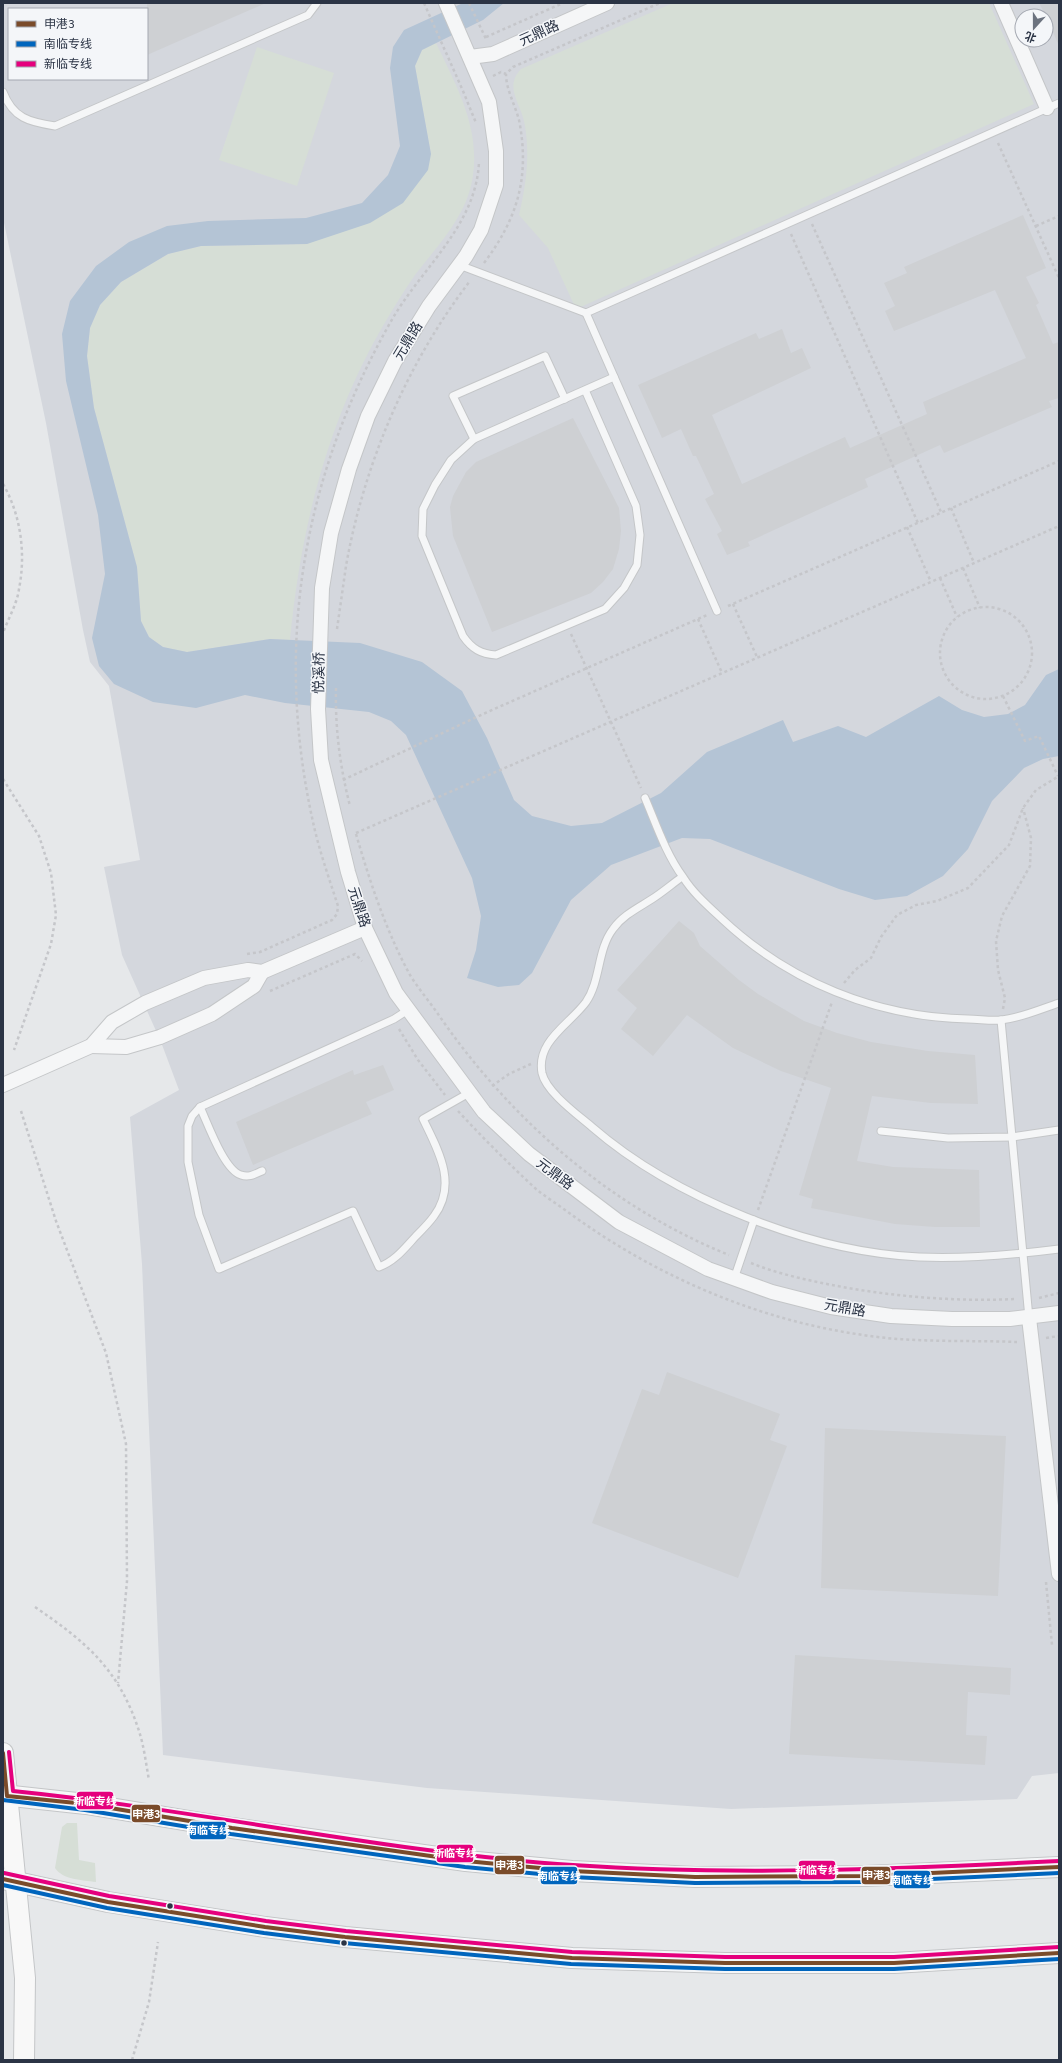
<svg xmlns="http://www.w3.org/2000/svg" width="1062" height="2063" viewBox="0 0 1062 2063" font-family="Figtree,'Noto Sans SC',sans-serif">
<rect width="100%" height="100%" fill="#e6e8ea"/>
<!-- built -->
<path fill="#d4d7dd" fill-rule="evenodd" d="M 3,3 L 1059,3 L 1059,1773 L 1032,1776 L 1017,1799 L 731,1809 L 427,1788 L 163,1755 L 142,1264 L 130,1117 L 179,1090 L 161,1042 L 122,955 L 104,867 L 140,860 L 109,686 L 90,662 L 83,630 L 46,423 L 3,218 ZM 9,9 L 147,9 L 147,79 L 9,79 ZM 1022,16 L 1046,16 L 1046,40 L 1022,40 Z"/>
<!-- green -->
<g fill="#d6ded6">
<path d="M 673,3 L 989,3 L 1034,104 L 576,309 L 548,248 L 519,215 C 526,185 530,157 525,126 C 522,104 503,88 521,69 Z"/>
<path d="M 436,43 C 456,85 480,127 473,175 C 468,215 438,245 415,275 C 405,289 396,304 387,319 C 328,418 301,526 290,640 L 270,639 L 187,652 L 163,647 L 149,637 L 141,621 L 137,567 L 94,408 L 87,356 L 90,328 L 100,305 L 121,282 L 168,254 L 201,246 L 307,244 L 431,154 L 415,66 L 422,50 Z"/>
<path d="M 257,47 L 334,73 L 297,186 L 219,160 Z"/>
<path d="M 67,1823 L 77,1823 L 79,1860 L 95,1863 L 96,1882 C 82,1880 63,1880 55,1868 L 62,1827 Z"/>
</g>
<!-- water -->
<path fill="#b4c4d5" d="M 463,3 L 504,3 L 483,20 L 422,50 L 415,66 L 431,154 L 428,170 L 403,203 L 370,223 L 307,244 L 201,246 L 168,254 L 121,282 L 100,305 L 90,328 L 87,356 L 94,408 L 137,567 L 141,621 L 149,637 L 163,647 L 187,652 L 270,639 L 360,643 L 422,662 L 462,691 L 487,738 L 514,800 L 532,816 L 571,826 L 602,823 L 661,793 L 707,752 L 783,720 L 793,742 L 838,726 L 866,737 L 939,696 L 962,710 L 984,717 L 1008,714 L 1025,705 L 1046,675 L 1059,669 L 1059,756 L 1043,759 L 1024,768 L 992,801 L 968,849 L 943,876 L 907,896 L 875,900 L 839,889 L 710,839 L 682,838 L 611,865 L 571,900 L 532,973 L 519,985 L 498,987 L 467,978 L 476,950 L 481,916 L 472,878 L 406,735 L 391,721 L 369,712 L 285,703 L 245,695 L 196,708 L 153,702 L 114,684 L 99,666 L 92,638 L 105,574 L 98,515 L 66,381 L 62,334 L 70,301 L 96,266 L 129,242 L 167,226 L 208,221 L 306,218 L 362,203 L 388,175 L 400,146 L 390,68 L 393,47 L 404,30 Z"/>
<!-- building -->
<g fill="#ced0d3">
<path d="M 147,3 L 266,3 L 147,55 Z"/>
<path d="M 1039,3 L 1059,3 L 1059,46 L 1046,16 Z"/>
<path d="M 1023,215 L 1046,268 L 1026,277 L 1039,303 L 1036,305 L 1053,344 L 1059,342 L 1059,398 L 1049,401 L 1052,407 L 944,453 L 940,445 L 865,479 L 868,487 L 748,542 L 750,546 L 727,555 L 717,534 L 722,531 L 705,499 L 714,494 L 696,456 L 693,456 L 681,429 L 662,438 L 638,385 L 756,333 L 759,339 L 782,329 L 791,353 L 802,348 L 811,368 L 712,415 L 742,484 L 845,437 L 850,448 L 927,414 L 923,402 L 1026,358 L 995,290 L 894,331 L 885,311 L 895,306 L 884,283 L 907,273 L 904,267 Z"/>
<path d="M 573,418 L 619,508 L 621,531 L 619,549 L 613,569 L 603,582 L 591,593 L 492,632 L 453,536 L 450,507 L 453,496 L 466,472 L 476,462 Z"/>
<path d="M 679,921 L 694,933 L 700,946 L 739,980 L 758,994 L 804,1021 L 837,1033 L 871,1042 L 928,1051 L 975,1055 L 978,1104 L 931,1103 L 872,1096 L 857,1161 L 893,1167 L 979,1170 L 980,1227 L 935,1227 L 895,1224 L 811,1208 L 813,1199 L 799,1195 L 831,1088 L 781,1071 L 733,1048 L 687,1015 L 653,1056 L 621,1029 L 637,1008 L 617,990 Z"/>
<path d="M 383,1065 L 394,1090 L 366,1102 L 372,1114 L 253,1165 L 236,1122 L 353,1070 L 354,1075 Z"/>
<path d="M 667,1372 L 780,1414 L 770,1440 L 787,1446 L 738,1578 L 592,1523 L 642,1389 L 659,1395 Z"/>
<path d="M 825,1428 L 1006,1436 L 998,1596 L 821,1588 Z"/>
<path d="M 795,1655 L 1011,1668 L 1010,1695 L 968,1692 L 966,1735 L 987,1736 L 985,1765 L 789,1754 Z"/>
</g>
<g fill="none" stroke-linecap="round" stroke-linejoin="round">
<!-- lane casing -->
<g stroke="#c4c6c8" stroke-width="9">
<g id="lane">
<path d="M 3,92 C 13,118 29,122 55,126 L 308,15 L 317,3"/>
<path d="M 459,265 L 586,313"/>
<path d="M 585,390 L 636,506 L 640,535 L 637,565 L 624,588 L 605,609 L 496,655 C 481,654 472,649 463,636 L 422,536 L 423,509 L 435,485 L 451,460 L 474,439 L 614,377"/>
<path d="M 474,439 L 453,396 L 545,356 L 565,399"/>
<path d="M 717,611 L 586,313 L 1059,103"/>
<path d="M 645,798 C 656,824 666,854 683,877 C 693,893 708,906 722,919 C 789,982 876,1017 968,1019 C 979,1019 990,1021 1001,1020 C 1021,1018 1041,1009 1059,1003"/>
<path d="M 682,877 C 672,884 663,892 652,899 C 638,908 623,915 613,929 C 597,950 601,980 586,1002 C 570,1024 536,1041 542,1073 C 546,1092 578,1115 592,1127 C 674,1198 810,1252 919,1257 C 966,1259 1012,1255 1059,1249"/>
<path d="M 408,1010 L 394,1019 L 200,1107 L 192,1116 L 188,1126 L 188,1162 L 199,1215 L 219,1269 L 353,1211 L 379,1267 C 395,1261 404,1249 416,1236 C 422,1230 429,1223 434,1216 C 458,1184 438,1150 423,1119 L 469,1093"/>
<path d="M 1001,1020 L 1029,1318"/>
<path d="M 200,1107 C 208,1124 224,1170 241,1175 C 249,1178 255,1174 262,1171"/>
<path d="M 881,1131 L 948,1138 L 1012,1137 L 1059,1130"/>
<path d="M 734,1279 L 754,1220"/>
</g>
</g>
<!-- street casing -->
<g stroke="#c4c6c8" stroke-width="16">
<g id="street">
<path d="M 446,3 L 489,102 L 496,151 L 496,185 L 481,230 L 466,256 L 429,306 L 395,361 L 368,416 L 349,469 L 331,533 L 322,588 L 318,709 L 321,760 L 348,872 L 365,928 L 396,993 L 484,1112 L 529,1154 L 619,1222 L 708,1269 L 772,1292 L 831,1307 L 891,1316 L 952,1319 L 1010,1319 L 1059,1313"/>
<path d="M 1001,3 L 1047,108"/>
<path d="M 470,57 L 493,54 L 607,3"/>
<path d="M 91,1046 L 126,1047 L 160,1037 L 212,1014 L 254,986 L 262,972"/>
<path d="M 3,1085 L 91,1046 L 112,1022 L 145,1003 L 204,978 L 248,970 L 262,972 L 365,928"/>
<path d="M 1029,1318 L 1059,1574"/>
</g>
</g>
<!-- secondary casing -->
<g stroke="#c4c6c8" stroke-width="22">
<g id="secondary">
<path d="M 3,1753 L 25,1978 L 24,2060"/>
<path d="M 3,1795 L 86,1804 L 232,1828 L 466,1861 L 572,1871 L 695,1877 L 866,1876 L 1059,1867"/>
<path d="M 3,1879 L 108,1902 L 265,1927 L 345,1937 L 572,1958 L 725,1963 L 894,1963 L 1059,1953"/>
</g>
</g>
<!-- path -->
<g stroke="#c5c6ca" stroke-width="2.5" stroke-dasharray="3 3" stroke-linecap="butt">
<path d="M 424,3 L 463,91 L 476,123"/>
<path d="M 469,3 L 486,39"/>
<path d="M 486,37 L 563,3"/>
<path d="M 493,76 L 501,72 L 506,74"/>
<path d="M 998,143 L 1059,278"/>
<path d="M 812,224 L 941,512"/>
<path d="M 1036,226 L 1059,216"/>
<path d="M 791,234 L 918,523"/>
<path d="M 484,263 C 518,218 530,176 519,120 C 515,105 506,89 506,74 L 513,67 L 660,3"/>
<path d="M 3,484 C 21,515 26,554 19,589 C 17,604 8,619 3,633"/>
<path d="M 951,508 L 974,563"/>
<path d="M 907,527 L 931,582"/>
<path d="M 963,568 L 980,608"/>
<path d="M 940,578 L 957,617"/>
<path d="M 733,604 L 757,657"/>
<path d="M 728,606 L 1059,461"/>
<circle cx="986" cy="653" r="46"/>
<path d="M 698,619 L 722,673"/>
<path d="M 337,629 C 340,608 343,587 346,566 C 364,464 407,363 470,281"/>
<path d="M 571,634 L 641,788"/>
<path d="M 336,688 C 335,728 340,767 350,806"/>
<path d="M 1003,696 L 1025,741 L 1039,736 L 1058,776"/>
<path d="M 3,779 L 39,836 L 51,873 L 56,915 L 51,944 L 14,1050"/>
<path d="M 343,780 L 483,714 L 707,615"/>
<path d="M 356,833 L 1059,526"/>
<path d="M 356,834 C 370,882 386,931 410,975 C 418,988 429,1001 438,1014 C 510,1119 610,1207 729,1255"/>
<path d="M 247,954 L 260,952 L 332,920 L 337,914 L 338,906 C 329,878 319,850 313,822 C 274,646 302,479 390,323 C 420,269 476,227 479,162"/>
<path d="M 844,983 L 855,970 L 871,958 L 881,937 L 897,915 L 916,905 L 937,901 L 968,888 L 1009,845 L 1023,808 L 1036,790 L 1059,776"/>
<path d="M 270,991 L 355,954 L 362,961"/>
<path d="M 1003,1009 L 1005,998 L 998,970 L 996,941 L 1002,916 L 1030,866 L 1031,838 L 1023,808"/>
<path d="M 399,1029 L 418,1060 L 445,1095"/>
<path d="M 492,1086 L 509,1074 L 531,1064"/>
<path d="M 21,1111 L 56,1221 L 106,1353 L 126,1444 L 127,1581 L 118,1683"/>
<path d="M 458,1111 C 483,1138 509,1164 536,1189 C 547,1198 560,1206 572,1215 C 658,1277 758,1320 863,1335 C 914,1343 966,1340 1017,1342"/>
<path d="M 758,1210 L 832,1002"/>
<path d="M 751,1263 C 773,1272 798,1278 822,1283 C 885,1296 951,1302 1016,1299"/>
<path d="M 1039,1298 L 1059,1293"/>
<path d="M 1046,1338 L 1059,1336"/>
<path d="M 1046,1582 L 1052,1645"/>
<path d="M 35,1607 C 86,1642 119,1669 139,1731 C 144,1746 146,1764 149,1780"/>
<path d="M 132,2060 L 149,2002 L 158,1942"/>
</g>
<!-- lane -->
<use href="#lane" stroke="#f5f6f7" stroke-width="7"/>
<!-- street -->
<use href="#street" stroke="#f5f6f7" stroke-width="14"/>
<!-- secondary -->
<use href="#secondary" stroke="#f8f8f8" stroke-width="20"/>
<!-- bus-1 casing -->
<g stroke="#f4f6f9" stroke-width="7">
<g id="bus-1">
<path d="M 3,1753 L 7,1796 L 86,1804 L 232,1828 L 466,1861 L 572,1871 L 695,1877 L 866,1876 L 1059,1867"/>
<path d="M 3,1879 L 108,1902 L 265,1927 L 345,1937 L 572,1958 L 725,1963 L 894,1963 L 1059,1953"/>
</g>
</g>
<!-- bus-2 casing -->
<g stroke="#f4f6f9" stroke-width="7">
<g id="bus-2">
<path d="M 3,1800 L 85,1810 L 231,1834 L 465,1867 L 572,1877 L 695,1883 L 866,1882 L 1059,1873"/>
<path d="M 3,1885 L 107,1908 L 264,1933 L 344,1943 L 571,1964 L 725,1969 L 894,1969 L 1059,1959"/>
</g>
</g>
<!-- bus-3 casing -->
<g stroke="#f4f6f9" stroke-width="7">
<g id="bus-3">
<path d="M 9,1752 L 13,1791 C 200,1810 385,1852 573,1865 C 735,1876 897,1869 1059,1861"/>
<path d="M 4,1873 L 109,1896 L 266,1921 L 346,1931 L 572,1952 L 725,1957 L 894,1957 L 1059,1947"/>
</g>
</g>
<!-- bus-1 -->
<use href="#bus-1" stroke="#7a4b2a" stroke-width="4"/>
<!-- bus-2 -->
<use href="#bus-2" stroke="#0065bd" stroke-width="4"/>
<!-- bus-3 -->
<use href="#bus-3" stroke="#e5007d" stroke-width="4"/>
</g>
<!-- markers -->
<g fill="#2b3445" stroke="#f4f6f9" stroke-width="1.5">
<circle cx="170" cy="1906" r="3.5"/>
<circle cx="344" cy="1943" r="3.5"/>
</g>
<g text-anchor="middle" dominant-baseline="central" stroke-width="3" stroke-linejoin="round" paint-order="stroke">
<!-- street labels -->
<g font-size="14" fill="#2b3445" stroke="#f4f6f9">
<text transform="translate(539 33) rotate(-24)">元鼎路</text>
<text transform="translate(408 341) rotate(-59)">元鼎路</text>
<text transform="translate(319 673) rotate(-89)">悦溪桥</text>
<text transform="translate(359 907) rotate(72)">元鼎路</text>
<text transform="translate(555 1174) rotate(37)">元鼎路</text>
<text transform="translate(845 1308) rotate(10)">元鼎路</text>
</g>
</g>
<g stroke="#f4f6f9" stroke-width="1.5">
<rect x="76" y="1791" width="38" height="19" rx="4" fill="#e5007d"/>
<rect x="131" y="1804" width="30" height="19" rx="4" fill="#7a4b2a"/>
<rect x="189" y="1821" width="38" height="19" rx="4" fill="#0065bd"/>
<rect x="436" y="1844" width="38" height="19" rx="4" fill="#e5007d"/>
<rect x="494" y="1855" width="31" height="20" rx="4" fill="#7a4b2a"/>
<rect x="798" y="1860" width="38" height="20" rx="4" fill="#e5007d"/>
<rect x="861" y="1866" width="30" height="19" rx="4" fill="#7a4b2a"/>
<rect x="540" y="1866" width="38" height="19" rx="4" fill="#0065bd"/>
<rect x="893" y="1870" width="38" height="19" rx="4" fill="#0065bd"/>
</g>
<g font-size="11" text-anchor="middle" font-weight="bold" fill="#fff">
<text x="95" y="1805">新临专线</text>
<text x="146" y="1818">申港3</text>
<text x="208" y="1834">南临专线</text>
<text x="455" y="1857">新临专线</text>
<text x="509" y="1869">申港3</text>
<text x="817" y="1874">新临专线</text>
<text x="876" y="1879">申港3</text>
<text x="559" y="1880">南临专线</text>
<text x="912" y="1884">南临专线</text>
</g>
<!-- border -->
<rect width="1062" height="2063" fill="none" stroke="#2b3445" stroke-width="8"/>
<!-- legend -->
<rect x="8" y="8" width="140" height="72" fill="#f4f6f9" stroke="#a4a8b1"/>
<rect x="16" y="21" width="20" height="6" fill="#7a4b2a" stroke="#a4a8b1"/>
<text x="44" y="28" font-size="12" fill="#2b3445">申港3</text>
<rect x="16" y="41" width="20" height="6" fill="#0065bd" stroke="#a4a8b1"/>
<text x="44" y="48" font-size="12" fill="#2b3445">南临专线</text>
<rect x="16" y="61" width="20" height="6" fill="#e5007d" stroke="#a4a8b1"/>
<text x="44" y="68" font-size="12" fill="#2b3445">新临专线</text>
<!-- north arrow -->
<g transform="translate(1034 28) rotate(201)"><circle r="19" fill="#f4f6f9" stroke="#a4a8b1"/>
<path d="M0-3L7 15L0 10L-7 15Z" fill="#6c737f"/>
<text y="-6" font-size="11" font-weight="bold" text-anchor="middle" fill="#2b3445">北</text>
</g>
</svg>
